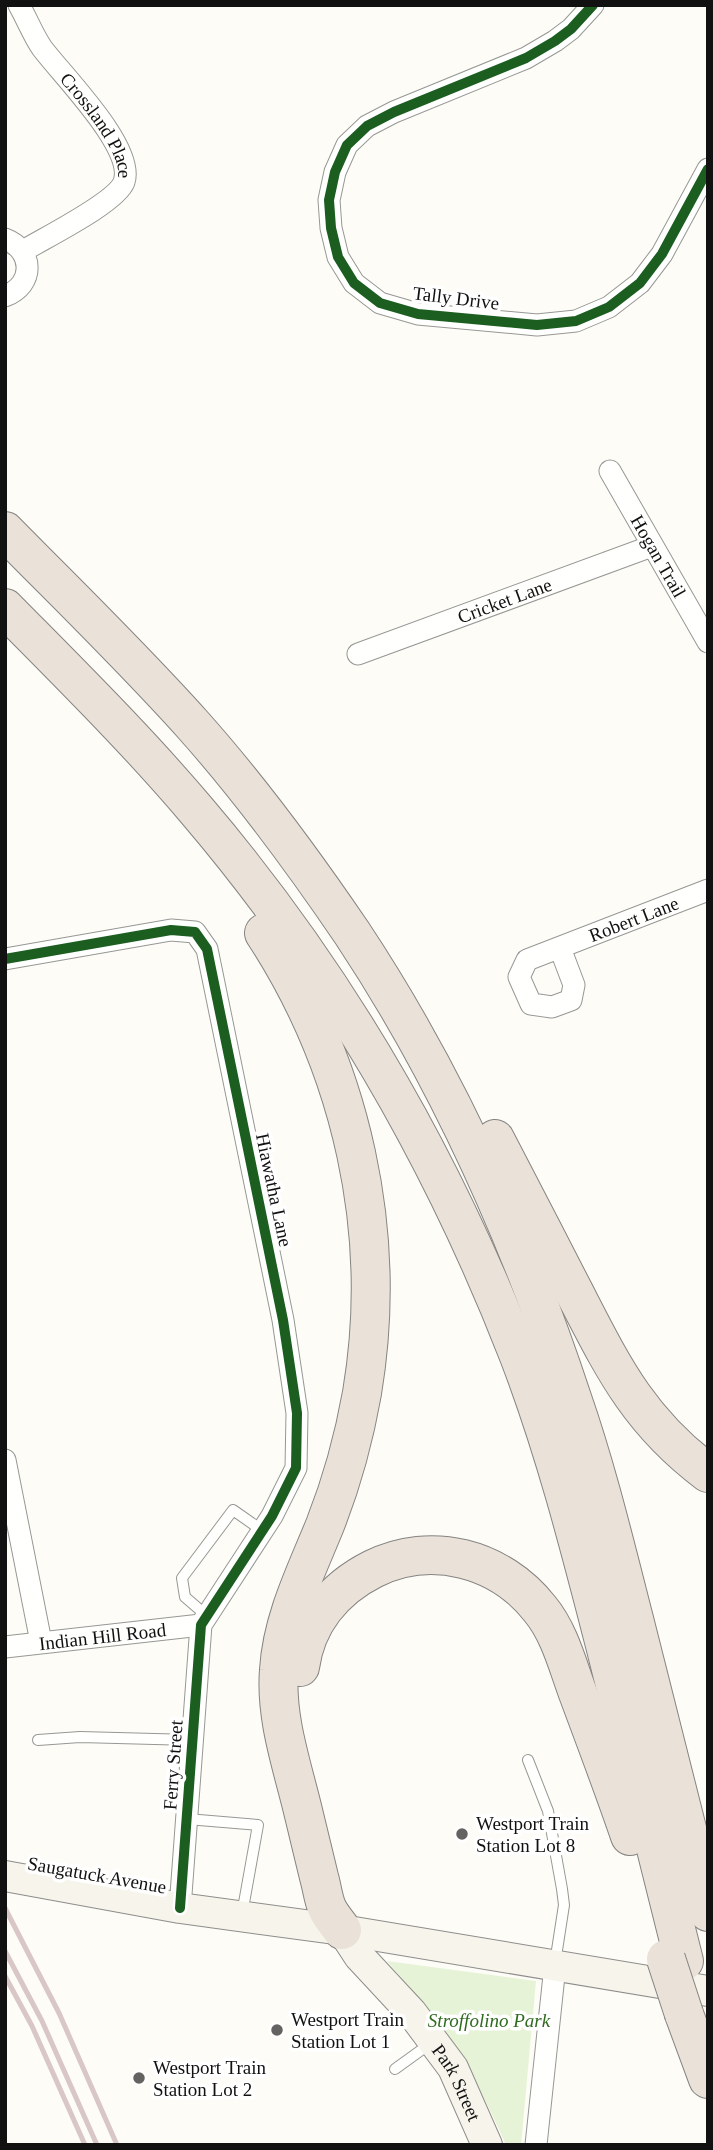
<svg xmlns="http://www.w3.org/2000/svg" width="713" height="2150" viewBox="0 0 713 2150" font-family="Georgia,serif">
<rect width="100%" height="100%" fill="#fdfcf7"/>
<!-- green -->
<path fill="#e7f3d7" d="M 387,1961 L 536,1981 L 521,2145 L 506,2145 C 486,2099 463,2056 433,2016 C 419,1997 402,1979 387,1961 Z"/>
<g fill="none" stroke-linecap="round" stroke-linejoin="round">
<!-- service casing -->
<g stroke="#979795" stroke-width="12">
<g id="service">
<path d="M 207,1616 L 185,1597 L 182,1578 L 233,1510 L 263,1531"/>
<path d="M 38,1740 L 80,1737 L 192,1740"/>
<path d="M 528,1760 L 548,1811 L 562,1889 L 564,1905 L 555,1963"/>
<path d="M 187,1819 L 258,1825 L 242,1914"/>
<path d="M 395,2069 L 431,2043"/>
</g>
</g>
<!-- minor casing -->
<g stroke="#979795" stroke-width="23">
<g id="minor">
<path id="s1" d="M 19,5 C 27,19 33,35 42,48 C 62,75 136,148 124,182 C 116,203 44,238 23,251"/>
<path d="M 593,5 L 571,29 L 555,41 L 526,58 L 394,112 L 367,126 L 347,145 L 335,172 L 329,200 L 331,228 L 338,257 L 354,283 L 380,303 L 418,314 L 537,325 L 576,321 L 609,307 L 640,283 L 662,254 L 708,169"/>
<path d="M 5,239 C 34,250 35,285 5,296"/>
<path id="s2" d="M 610,471 L 708,642"/>
<path id="s3" d="M 358,654 L 652,546"/>
<path id="s4" d="M 560,948 L 574,985 L 571,1000 L 552,1007 L 531,1004 L 519,977 L 527,960 L 708,890"/>
<path d="M 5,959 L 171,930 L 195,932 L 207,949 L 283,1320 L 297,1413 L 296,1468 L 272,1516 L 201,1625 L 180,1908"/>
<path d="M 5,1460 L 41,1642"/>
<path id="s5" d="M 5,1647 L 201,1625"/>
<path d="M 536,2145 L 555,1966"/>
</g>
</g>
<!-- secondary casing -->
<g stroke="#8e8d8b" stroke-width="32">
<g id="secondary">
<path d="M 5,1876 L 180,1908 L 342,1930 L 708,1991"/>
<path id="s6" d="M 342,1930 L 359,1956 L 412,2013 L 453,2068 L 487,2145"/>
</g>
</g>
<!-- motorway casing -->
<g stroke="#858482" stroke-width="40">
<g id="motorway">
<path d="M 5,531 C 68,595 133,658 193,725 C 251,790 303,861 352,933 C 447,1076 518,1235 572,1398 C 597,1470 615,1545 634,1619 C 659,1716 683,1814 708,1912"/>
<path d="M 5,608 C 70,674 137,740 197,811 C 335,973 442,1158 519,1356 C 555,1450 580,1548 605,1645 C 632,1751 658,1856 684,1961"/>
<path d="M 264,933 C 352,1068 389,1233 362,1393 C 354,1438 342,1482 325,1525 C 306,1572 282,1619 279,1670 C 275,1719 293,1768 304,1815 C 309,1836 314,1856 319,1877 C 322,1887 323,1898 327,1908 C 330,1915 337,1923 342,1930"/>
<path d="M 495,1139 C 520,1187 546,1237 571,1286 C 611,1363 636,1419 708,1473"/>
<path d="M 300,1667 C 306,1623 333,1589 373,1569 C 431,1540 500,1558 540,1609 C 560,1633 568,1667 579,1696 C 596,1742 614,1789 630,1836"/>
<path d="M 684,2014 L 708,2079"/>
</g>
</g>
<!-- service -->
<use href="#service" stroke="#fffffe" stroke-width="10"/>
<!-- minor -->
<use href="#minor" stroke="#fffffe" stroke-width="21"/>
<!-- secondary -->
<use href="#secondary" stroke="#f6f4eb" stroke-width="30"/>
<!-- motorway -->
<use href="#motorway" stroke="#eae1d8" stroke-width="38"/>
<!-- rail -->
<g stroke="#d9c6c7" stroke-width="5">
<path d="M 5,1908 L 59,2013 L 117,2145"/>
<path d="M 5,1951 L 42,2021 L 97,2145"/>
<path d="M 5,1976 L 32,2026 L 85,2145"/>
</g>
<!-- motorway-bridge casing -->
<g stroke="#858482" stroke-width="40" stroke-linecap="butt">
<path id="motorway-bridge" d="M 666,1959 L 684,2014"/>
</g>
<!-- motorway-bridge -->
<use href="#motorway-bridge" stroke="#eae1d8" stroke-width="38"/>
<!-- cycleway casing -->
<g stroke="#fff" stroke-width="15">
<g id="cycleway">
<path d="M 593,5 L 571,29 L 555,41 L 526,58 L 394,112 L 367,126 L 347,145 L 335,172 L 329,200 L 331,228 L 338,257 L 354,283 L 380,303 L 418,314 L 537,325 L 576,321 L 609,307 L 640,283 L 662,254 L 708,169"/>
<path d="M 5,959 L 171,930 L 195,932 L 207,949 L 283,1320 L 297,1413 L 296,1468 L 272,1516 L 201,1625 L 180,1908"/>
</g>
</g>
<!-- cycleway -->
<use href="#cycleway" stroke="#1b5e20" stroke-width="10"/>
</g>
<!-- markers -->
<g fill="#646362" stroke="#fff" stroke-width="2.5">
<circle cx="462" cy="1834" r="7"/>
<circle cx="277" cy="2030" r="7"/>
<circle cx="139" cy="2078" r="7"/>
</g>
<g text-anchor="middle" dominant-baseline="central" stroke-width="7" stroke-linejoin="round" paint-order="stroke">
<!-- street labels -->
<g font-size="19" fill="#111" stroke="#fff">
<text stroke="none"><textPath href="#s1" startOffset="145">Crossland Place</textPath></text>
<text transform="translate(456 298) rotate(7)">Tally Drive</text>
<text stroke="none"><textPath href="#s2" startOffset="98">Hogan Trail</textPath></text>
<text stroke="none"><textPath href="#s3" startOffset="156">Cricket Lane</textPath></text>
<text stroke="none"><textPath href="#s4" startOffset="259">Robert Lane</textPath></text>
<text transform="translate(274 1190) rotate(78)">Hiawatha Lane</text>
<text stroke="none"><textPath href="#s5" startOffset="98">Indian Hill Road</textPath></text>
<text transform="translate(173 1765) rotate(-86)">Ferry Street</text>
<text transform="translate(97 1875) rotate(10)">Saugatuck Avenue</text>
<text stroke="none"><textPath href="#s6" startOffset="192">Park Street</textPath></text>
</g>
<!-- poi labels -->
<g font-size="19" fill="#111" stroke="#fff" text-anchor="start">
<text x="476" y="1823">Westport Train<tspan x="476" dy="22">Station Lot 8</tspan></text>
<text x="291" y="2019">Westport Train<tspan x="291" dy="22">Station Lot 1</tspan></text>
<text x="153" y="2067">Westport Train<tspan x="153" dy="22">Station Lot 2</tspan></text>
</g>
<!-- park labels -->
<g font-size="19" font-style="italic" fill="#2f6b1f" stroke="#fff">
<text x="489" y="2020">Stroffolino Park</text>
</g>
</g>
<!-- border -->
<rect width="713" height="2150" fill="none" stroke="#111111" stroke-width="14"/>
</svg>
